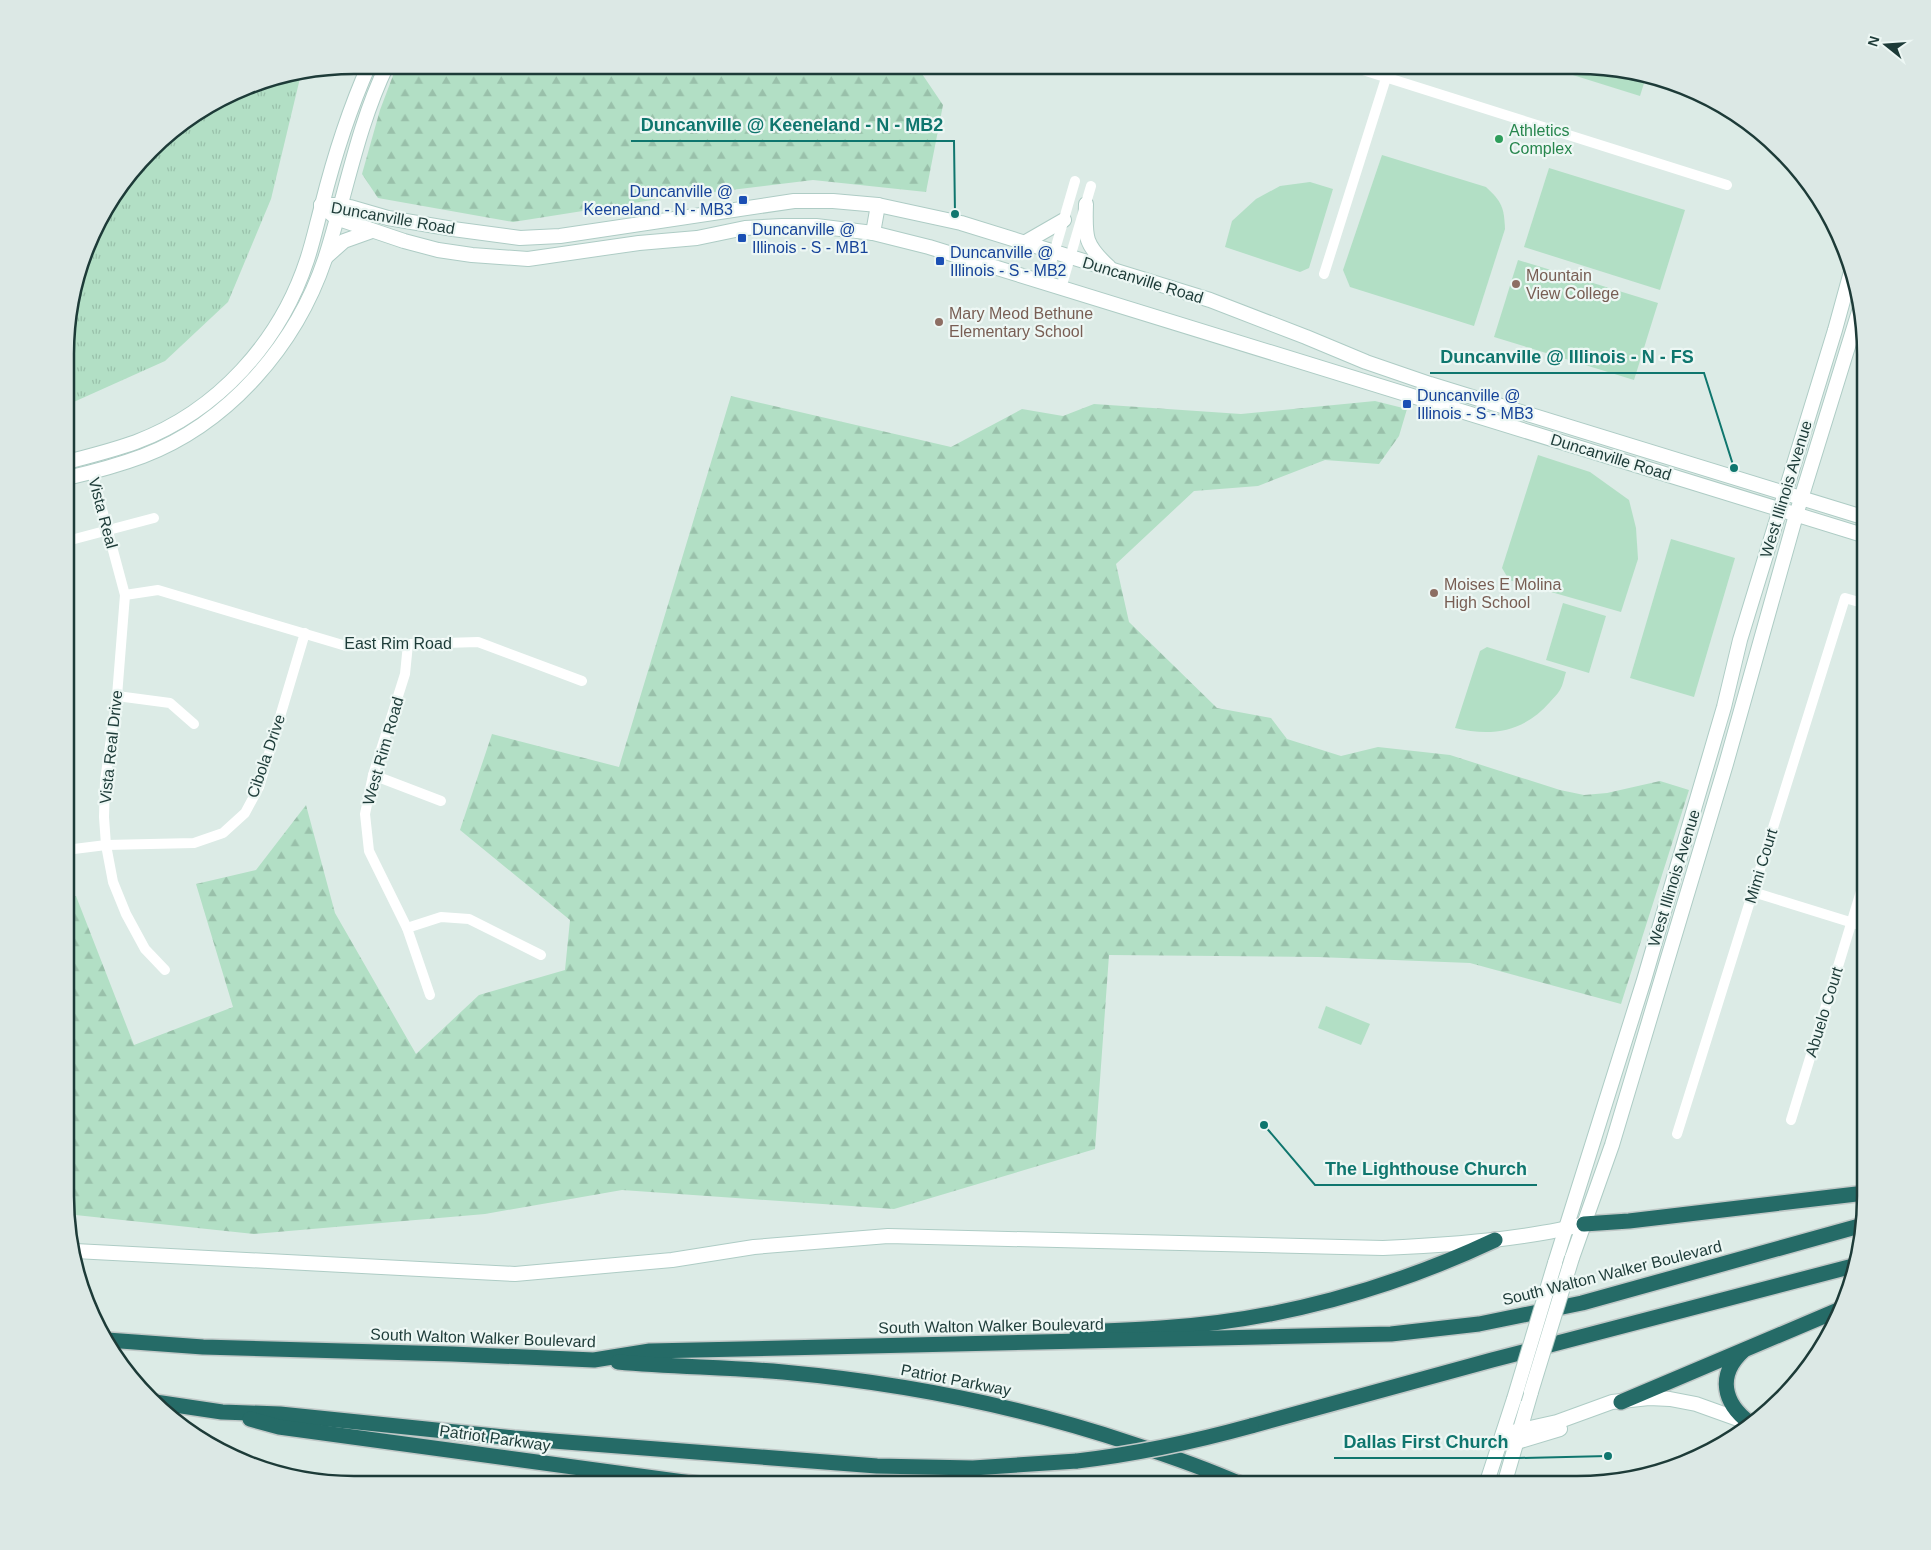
<svg xmlns="http://www.w3.org/2000/svg" width="1931" height="1550" viewBox="0 0 1931 1550" font-family="Arial,sans-serif">
<defs>
<pattern id="grass-tufts" width="24" height="20" patternUnits="userSpaceOnUse" patternTransform="scale(1.25)"><rect width="24" height="20" fill="#b2dfc5"/><path d="M3 7l-1-3M5 7V3M7 7l1-3M15 17l-1-3M17 17v-4M19 17l1-3" fill="none" stroke="#99c0aa"/></pattern>
<pattern id="forest-firs" width="22" height="20" patternUnits="userSpaceOnUse" patternTransform="scale(1.25)"><rect width="22" height="20" fill="#b2dfc5"/><path d="M5 1l3.5 6h-7zM16 11l3.5 6h-7z" fill="#99c0aa"/></pattern>
</defs>
<rect width="100%" height="100%" fill="#dcebe6"/>
<!-- grass -->
<path fill="url(#grass-tufts)" d="M 301,74 L 271,199 L 228,302 L 165,361 L 67,405 L 68,316 L 104,210 L 164,137 L 261,80 Z"/>
<!-- forest -->
<g fill="url(#forest-firs)">
<path d="M 397,65 L 916,65 L 943,105 L 926,192 L 813,180 L 665,198 L 513,222 L 378,198 L 362,174 L 380,110 Z"/>
<path d="M 731,396 L 951,447 L 1022,409 L 1063,416 L 1094,404 L 1241,414 L 1375,401 L 1407,409 L 1399,436 L 1379,464 L 1325,460 L 1258,486 L 1194,491 L 1116,564 L 1129,622 L 1217,708 L 1271,718 L 1287,739 L 1341,756 L 1378,747 L 1450,755 L 1560,790 L 1584,795 L 1607,793 L 1660,781 L 1689,790 L 1621,1004 L 1470,963 L 1318,957 L 1109,955 L 1095,1149 L 894,1209 L 622,1190 L 485,1214 L 254,1234 L 66,1214 L 66,898 L 76,896 L 134,1045 L 233,1007 L 196,884 L 256,870 L 306,805 L 335,913 L 416,1054 L 479,995 L 565,970 L 570,920 L 460,830 L 492,734 L 619,767 Z"/>
</g>
<!-- green -->
<g fill="#b2dfc5">
<path d="M 1544,66 L 1595,66 L 1646,77 L 1640,96 Z"/>
<path d="M 1382,155 L 1486,187 C 1502,202 1504,207 1505,229 L 1474,326 L 1350,287 L 1343,270 Z"/>
<path d="M 1549,168 L 1685,210 L 1660,290 L 1524,247 Z"/>
<path d="M 1310,182 L 1333,189 L 1309,268 L 1300,272 L 1225,247 L 1232,221 L 1256,199 L 1280,186 Z"/>
<path d="M 1518,260 L 1658,303 L 1634,380 L 1494,337 Z"/>
<path d="M 1538,455 L 1590,472 L 1629,500 L 1636,528 L 1638,559 L 1621,612 L 1509,580 L 1502,568 Z"/>
<path d="M 1671,539 L 1735,558 L 1694,697 L 1630,678 Z"/>
<path d="M 1563,603 L 1606,616 L 1589,673 L 1546,660 Z"/>
<path d="M 1487,647 L 1566,672 C 1564,678 1563,685 1560,690 C 1557,695 1553,698 1550,702 C 1524,732 1492,737 1455,728 L 1480,651 Z"/>
<path d="M 1326,1006 L 1370,1024 L 1361,1045 L 1318,1028 Z"/>
</g>
<g fill="none" stroke-linecap="round" stroke-linejoin="round">
<!-- secondary casing -->
<g stroke="#aeccc5" stroke-width="16">
<g id="secondary">
<path d="M 1086,204 C 1085,237 1084,244 1109,267"/>
<path d="M 321,205 L 336,218 L 404,241 L 438,250 L 472,255 L 528,259 L 639,243 L 697,238 L 745,228 L 782,226 L 816,226 L 873,233 L 929,247 L 1866,536"/>
<path d="M 321,205 L 340,205 L 350,207 L 388,218 L 453,229 L 520,238 L 560,236 L 794,201 L 833,201 L 878,205 L 961,223 L 1210,300 L 1306,337 L 1366,362 L 1430,384 L 1866,518"/>
<path d="M 873,233 L 878,205"/>
<path d="M 1024,243 L 1064,220"/>
<path d="M 326,257 L 344,241 L 372,231"/>
<path d="M 67,462 C 90,456 114,450 136,442 C 218,411 280,342 307,260 C 313,242 317,223 322,205 C 334,157 349,110 369,65"/>
<path d="M 67,478 C 93,472 119,465 143,456 C 229,423 296,345 325,259 C 346,194 357,127 387,65"/>
<path d="M 75,1251 L 515,1274 L 672,1260 L 754,1247 L 888,1236 L 1383,1248 C 1430,1246 1476,1243 1523,1236 C 1543,1233 1563,1230 1584,1224"/>
<path d="M 1572,1258 L 1612,1145 L 1726,764 L 1796,515 L 1860,308"/>
<path d="M 1555,1263 L 1644,980 L 1724,707 L 1740,640 L 1835,330 L 1852,268"/>
<path d="M 1503,1434 L 1557,1422 L 1612,1402 L 1649,1398 L 1670,1399 L 1696,1404 L 1749,1423"/>
<path d="M 1500,1444 L 1517,1442 L 1560,1429"/>
<path d="M 1486,1485 L 1514,1399"/>
<path d="M 1504,1485 L 1531,1392"/>
</g>
</g>
<!-- highway casing -->
<g stroke="#c0c8c7" stroke-width="18">
<g id="highway">
<path d="M 1584,1224 L 1629,1221 L 1865,1193"/>
<path d="M 1077,1332 C 1105,1331 1133,1330 1161,1328 C 1276,1321 1391,1289 1495,1240"/>
<path d="M 107,1340 L 203,1347 L 452,1354 L 594,1360 L 650,1351 L 1391,1334 L 1479,1324 L 1582,1303 L 1863,1225"/>
<path d="M 1743,1351 C 1717,1375 1723,1403 1750,1423"/>
<path d="M 618,1362 C 673,1367 728,1367 783,1372 C 903,1383 1020,1406 1133,1444 C 1170,1456 1207,1469 1243,1485"/>
<path d="M 155,1402 L 222,1412 L 280,1414 L 514,1438 L 877,1466 L 973,1468 L 1077,1461"/>
<path d="M 1621,1402 L 1843,1308"/>
<path d="M 250,1419 L 279,1427 L 706,1485"/>
<path d="M 1251,1426 L 1492,1360 L 1853,1266"/>
</g>
</g>
<!-- street -->
<g stroke="#fff" stroke-width="10">
<path d="M 1347,65 L 1727,185"/>
<path d="M 1324,274 L 1386,78"/>
<path d="M 1045,284 L 1075,181"/>
<path d="M 1061,288 L 1091,186"/>
<path d="M 92,472 L 125,595 L 117,696 L 105,781 L 104,817 L 106,845 L 113,882 L 126,914 L 145,949 L 165,970"/>
<path d="M 67,541 L 154,518"/>
<path d="M 125,595 L 158,590 L 346,646 L 478,642 L 582,681"/>
<path d="M 408,644 L 405,674 L 373,775 L 365,814 L 369,851 L 407,928 L 430,995"/>
<path d="M 117,696 L 170,703 L 194,724"/>
<path d="M 373,775 L 441,801"/>
<path d="M 66,850 L 106,845 L 194,843 L 223,833 L 245,813 L 259,787 L 305,633"/>
<path d="M 1753,892 L 1866,927"/>
<path d="M 407,928 L 441,917 L 469,919 L 541,955"/>
<path d="M 1791,1120 L 1866,875"/>
<path d="M 1677,1134 L 1845,598 L 1866,604"/>
</g>
<!-- secondary -->
<use href="#secondary" stroke="#fff" stroke-width="14"/>
<!-- highway -->
<use href="#highway" stroke="#256b67" stroke-width="15"/>
<!-- secondary-bridge casing -->
<g stroke="#aeccc5" stroke-width="16" stroke-linecap="butt">
<g id="secondary-bridge">
<path d="M 1531,1392 L 1572,1258"/>
<path d="M 1514,1399 L 1555,1263"/>
</g>
</g>
<!-- highway-bridge casing -->
<g stroke="#c0c8c7" stroke-width="18" stroke-linecap="butt">
<path id="highway-bridge" d="M 1077,1461 C 1136,1454 1193,1442 1251,1426"/>
</g>
<!-- secondary-bridge -->
<use href="#secondary-bridge" stroke="#fff" stroke-width="14"/>
<!-- highway-bridge -->
<use href="#highway-bridge" stroke="#256b67" stroke-width="15"/>
</g>
<!-- markers -->
<circle fill="#2e9e5b" stroke="#edf7f4" stroke-width="2" cx="1499" cy="139" r="5"/>
<g fill="#1a4fb4" stroke="#edf7f4" stroke-width="2">
<rect x="738" y="195" width="10" height="10" rx="2.5"/>
<rect x="737" y="233" width="10" height="10" rx="2.5"/>
<rect x="935" y="256" width="10" height="10" rx="2.5"/>
<rect x="1402" y="399" width="10" height="10" rx="2.5"/>
</g>
<g fill="#8d6e63" stroke="#edf7f4" stroke-width="2">
<circle cx="1516" cy="284" r="5"/>
<circle cx="939" cy="322" r="5"/>
<circle cx="1434" cy="593" r="5"/>
</g>
<g text-anchor="middle" dominant-baseline="central" stroke-width="4.5" stroke-linejoin="round" paint-order="stroke">
<!-- leisure labels -->
<g font-size="16" fill="#27864d" stroke="#edf7f4" text-anchor="start">
<text x="1509" y="130">Athletics<tspan x="1509" dy="18">Complex</tspan></text>
</g>
<!-- transit labels -->
<g font-size="16" fill="#164399" stroke="#edf7f4" text-anchor="start">
<text x="733" y="191" text-anchor="end">Duncanville @<tspan x="733" dy="18">Keeneland - N - MB3</tspan></text>
<text x="752" y="229">Duncanville @<tspan x="752" dy="18">Illinois - S - MB1</tspan></text>
<text x="950" y="252">Duncanville @<tspan x="950" dy="18">Illinois - S - MB2</tspan></text>
<text x="1417" y="395">Duncanville @<tspan x="1417" dy="18">Illinois - S - MB3</tspan></text>
</g>
<!-- street labels -->
<g font-size="16" fill="#1d3b38" stroke="#edf7f4">
<text transform="translate(393 218) rotate(10)">Duncanville Road</text>
<text transform="translate(1143 280) rotate(17)">Duncanville Road</text>
<text transform="translate(1611 457) rotate(17)">Duncanville Road</text>
<text transform="translate(1786 489) rotate(-73)">West Illinois Avenue</text>
<text transform="translate(103 513) rotate(75)">Vista Real</text>
<text x="398" y="643">East Rim Road</text>
<text transform="translate(111 747) rotate(-84)">Vista Real Drive</text>
<text transform="translate(383 751) rotate(-74)">West Rim Road</text>
<text transform="translate(266 756) rotate(-71)">Cibola Drive</text>
<text transform="translate(1761 866) rotate(-73)">Mimi Court</text>
<text transform="translate(1674 878) rotate(-73)">West Illinois Avenue</text>
<text transform="translate(1824 1012) rotate(-73)">Abuelo Court</text>
<text transform="translate(1612 1273) rotate(-14)">South Walton Walker Boulevard</text>
<text transform="translate(991 1326) rotate(-1)">South Walton Walker Boulevard</text>
<text transform="translate(483 1338) rotate(2)">South Walton Walker Boulevard</text>
<text transform="translate(956 1380) rotate(11)">Patriot Parkway</text>
<text transform="translate(495 1438) rotate(8)">Patriot Parkway</text>
</g>
<!-- education labels -->
<g font-size="16" fill="#785e54" stroke="#edf7f4" text-anchor="start">
<text x="1526" y="275">Mountain<tspan x="1526" dy="18">View College</tspan></text>
<text x="949" y="313">Mary Meod Bethune<tspan x="949" dy="18">Elementary School</tspan></text>
<text x="1444" y="584">Moises E Molina<tspan x="1444" dy="18">High School</tspan></text>
</g>
</g>
<!-- crop -->
<path d="M0 0H1931V1550H0ZM354 74H1577A280 280 0 0 1 1857 354V1196A280 280 0 0 1 1577 1476H354A280 280 0 0 1 74 1196V354A280 280 0 0 1 354 74Z" fill="#dce8e5" fill-rule="evenodd"/>
<path fill="none" stroke="#1d3b38" stroke-width="2.5" d="M354 74H1577A280 280 0 0 1 1857 354V1196A280 280 0 0 1 1577 1476H354A280 280 0 0 1 74 1196V354A280 280 0 0 1 354 74Z"/>
<!-- callouts -->
<path fill="none" stroke="#0f766e" stroke-width="2" d="M955 214L954 141H631M1734 468L1704 373H1430M1264 1125L1315 1185H1537M1608 1456L1519 1458H1334"/>
<g fill="#0f766e" stroke="#edf7f4" stroke-width="2">
<circle cx="955" cy="214" r="5"/>
<circle cx="1734" cy="468" r="5"/>
<circle cx="1264" cy="1125" r="5"/>
<circle cx="1608" cy="1456" r="5"/>
</g>
<g font-size="18" text-anchor="middle" font-weight="bold" fill="#0f766e" stroke="#edf7f4" stroke-width="4.5" stroke-linejoin="round" paint-order="stroke">
<text x="792" y="131">Duncanville @ Keeneland - N - MB2</text>
<text x="1567" y="363">Duncanville @ Illinois - N - FS</text>
<text x="1426" y="1175">The Lighthouse Church</text>
<text x="1426" y="1448">Dallas First Church</text>
</g>
<!-- north arrow -->
<g transform="translate(1886 45) rotate(287)" stroke="#edf7f4" stroke-width="4" paint-order="stroke">
<path d="M0-4L9 19L0 12L-9 19Z" fill="#1d3b38"/>
<text y="-8" font-size="14" font-weight="bold" text-anchor="middle" fill="#1d3b38">N</text>
</g>
</svg>
